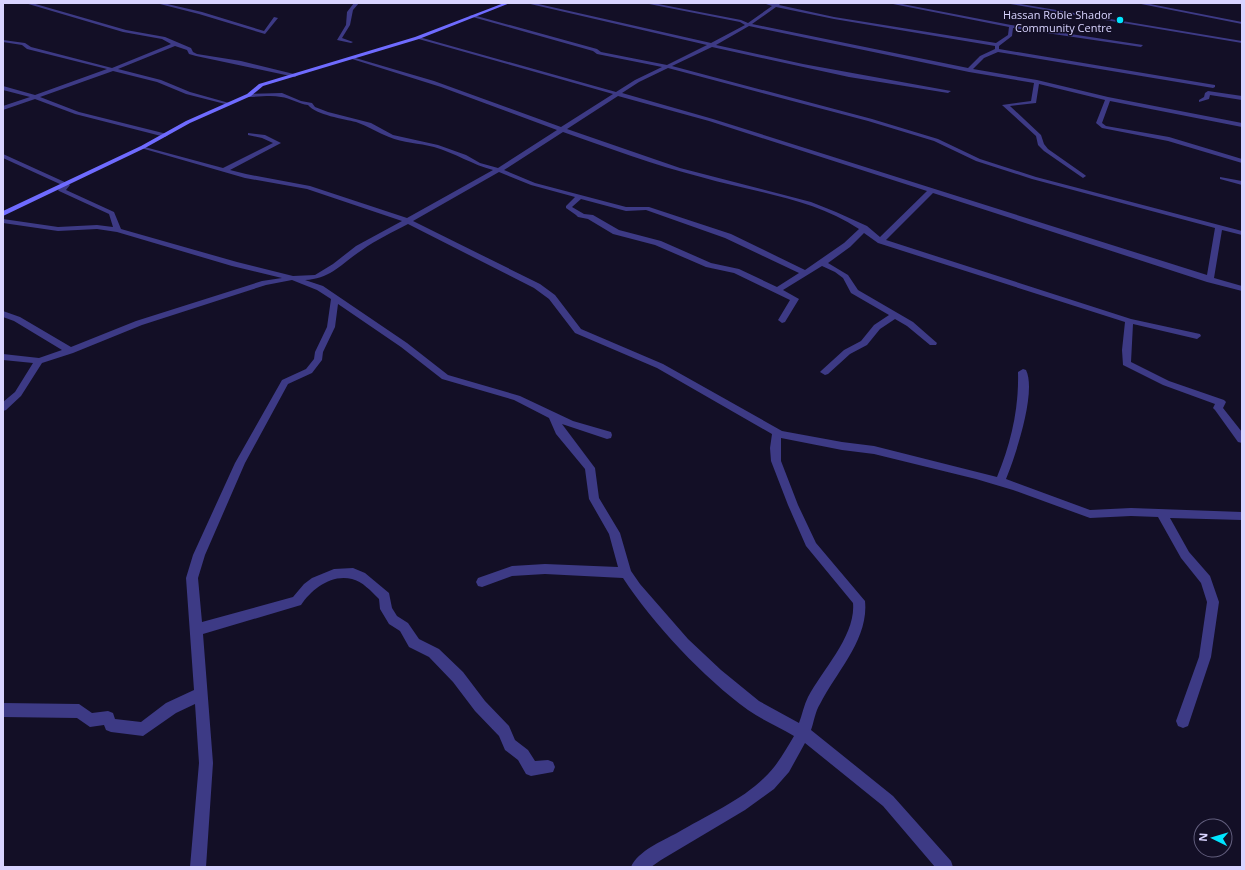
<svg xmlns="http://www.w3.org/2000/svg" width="1245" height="870" viewBox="0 0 1245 870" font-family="'Open Sans',sans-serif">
<rect width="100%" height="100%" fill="#130f26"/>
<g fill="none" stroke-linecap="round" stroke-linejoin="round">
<!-- street -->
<g fill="#3d3a85" fill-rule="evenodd">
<path d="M 25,3 L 32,3 L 126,30 L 165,37 L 191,48 L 193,52 L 197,54 L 241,61 L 298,75 L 295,77 L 196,56 L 189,54 L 187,50 L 175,46 L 118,69 L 161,80 L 190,92 L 229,103 L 229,105 L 186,94 L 157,82 L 113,71 L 40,97 L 79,112 L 167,134 L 168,135 L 165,137 L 75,114 L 35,99 L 3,110 L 3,106 L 30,97 L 3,90 L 3,86 L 35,95 L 107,69 L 27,49 L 22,45 L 3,42 L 3,40 L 25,43 L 31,47 L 112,68 L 171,44 L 162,39 L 123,32 Z"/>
<path d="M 156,3 L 163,3 L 202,12 L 264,31 L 274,17 L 278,18 L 265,34 L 199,14 Z"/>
<path d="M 354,3 L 359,3 L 353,10 L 350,25 L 342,38 L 353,42 L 351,43 L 337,40 L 346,25 L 347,12 Z"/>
<path d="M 526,3 L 534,3 L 711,43 L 745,25 L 740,22 L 644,3 L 653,3 L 741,20 L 748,23 L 772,6 L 763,3 L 781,3 L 779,5 L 834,17 L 996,43 L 1008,35 L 1009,27 L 888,3 L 897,3 L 1011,25 L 1143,45 L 1141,47 L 1013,28 L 1012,36 L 999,46 L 999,49 L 1215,85 L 1215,87 L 1213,88 L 998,52 L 984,58 L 973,69 L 1037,80 L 1108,97 L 1242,123 L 1242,127 L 1110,101 L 1102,123 L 1106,126 L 1169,137 L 1242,159 L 1242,163 L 1168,141 L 1102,128 L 1096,123 L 1105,100 L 1039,84 L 1036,103 L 1010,106 L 1041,135 L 1044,144 L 1048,149 L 1085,175 L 1086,176 L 1083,178 L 1044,151 L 1038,145 L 1036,136 L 1002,105 L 1031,101 L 1034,83 L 969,72 L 749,26 L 716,45 L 803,64 L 951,91 L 948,93 L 849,77 L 712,47 L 672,66 L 872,119 L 938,139 L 980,159 L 1036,177 L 1242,231 L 1242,235 L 1222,230 L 1214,278 L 1242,286 L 1242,291 L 1207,282 L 933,193 L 886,240 L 1131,319 L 1200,334 L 1201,336 L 1197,339 L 1133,324 L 1131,362 L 1169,381 L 1224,400 L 1226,402 L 1223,408 L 1242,432 L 1242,443 L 1238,442 L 1215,410 L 1213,408 L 1215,404 L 1163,385 L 1123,365 L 1122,350 L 1125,322 L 878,243 L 864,233 L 850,247 L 828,263 L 848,275 L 858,290 L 913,322 L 937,343 L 936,345 L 930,345 L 907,326 L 895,319 L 880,329 L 867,345 L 850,354 L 828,374 L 825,375 L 820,372 L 822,370 L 844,350 L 861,341 L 874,325 L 889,315 L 851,293 L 843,278 L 835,272 L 822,266 L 783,290 L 799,299 L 785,322 L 782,323 L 778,320 L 790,300 L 734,273 L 706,267 L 655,245 L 613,234 L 588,219 L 578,217 L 576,215 L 566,208 L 566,206 L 575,197 L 531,185 L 499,172 L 413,221 L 540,284 L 555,295 L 581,329 L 663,364 L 782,431 L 842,442 L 874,446 L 997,477 C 1011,443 1019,409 1018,372 L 1023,369 L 1026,370 C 1037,392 1015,457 1006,479 L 1090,510 L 1131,508 L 1242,512 L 1242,520 L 1170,518 L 1189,552 L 1210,576 L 1219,602 L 1211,657 L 1188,726 L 1183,728 L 1178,726 L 1176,721 L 1199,657 L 1207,602 L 1201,583 L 1181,558 L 1158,517 L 1131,516 L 1090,518 L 1013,490 L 976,479 L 874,454 L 842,450 L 781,438 L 781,461 L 798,505 L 816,543 L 865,601 C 869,639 836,672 820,704 C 815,712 814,722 811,730 L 893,796 L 951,861 L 953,867 L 935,867 L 883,806 L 805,743 L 789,772 L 774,789 L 745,810 L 661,860 L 651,867 L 631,867 C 638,851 662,841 677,833 C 704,817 742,800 764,778 C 777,766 785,751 794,736 C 779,727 762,720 748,710 C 704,678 653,624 623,578 L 545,574 L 512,576 L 482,587 L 478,586 L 476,582 L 478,578 L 512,566 L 545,564 L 618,567 L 609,534 L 589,499 L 585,469 L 556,434 L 549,418 L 514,400 L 442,379 L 401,347 L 338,304 L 335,327 L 323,352 L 322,360 L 312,373 L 288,384 L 245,463 L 205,555 L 198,578 L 202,622 L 293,597 L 304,584 L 312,578 L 334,569 L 353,568 L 365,573 L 389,593 L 392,608 L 397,616 L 408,623 L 419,639 L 439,649 L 463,672 L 485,701 L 509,726 L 515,740 L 528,750 L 535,761 L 548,760 L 553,762 L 555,767 L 553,772 L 531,776 L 526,774 L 518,760 L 505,750 L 499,736 L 475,711 L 453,682 L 429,657 L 409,647 L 400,631 L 389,624 L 380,609 L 379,599 C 372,592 362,581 352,579 C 331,574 312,589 301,605 L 203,634 L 213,763 L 206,867 L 190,867 L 199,763 L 195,704 L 176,713 L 143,736 L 111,732 L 106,730 L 104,725 L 90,727 L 77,718 L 3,717 L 3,703 L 79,704 L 92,713 L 108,711 L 113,713 L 115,719 L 141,722 L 166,703 L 194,690 L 186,578 L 193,555 L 235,463 L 282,380 L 306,369 L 314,359 L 315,352 L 327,327 L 331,299 L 317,290 L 292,280 L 266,285 L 142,325 L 73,353 L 42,363 L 21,396 L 6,410 L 3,411 L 3,402 L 15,392 L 33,363 L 3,360 L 3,354 L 39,358 L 62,350 L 14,321 L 3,317 L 3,311 L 20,317 L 71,347 L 136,321 L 262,281 L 282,278 L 232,266 L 117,232 L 97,229 L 58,231 L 3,223 L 3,219 L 58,227 L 97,225 L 113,227 L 109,214 L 59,191 L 58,190 L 62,185 L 3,158 L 3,154 L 69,184 L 70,185 L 66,190 L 114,212 L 121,229 L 237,262 L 293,276 L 315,275 L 333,264 L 356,246 L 402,221 L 307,189 L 245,178 L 141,148 L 141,146 L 223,168 L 273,143 L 262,138 L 248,135 L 248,133 L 265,135 L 281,143 L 230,170 L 246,174 L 310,186 L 407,218 L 493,170 C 473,165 455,153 434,147 C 419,143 403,143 389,137 C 378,133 368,126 356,122 C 344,119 316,115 308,105 C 299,104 290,98 281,97 C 271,95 259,97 249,97 L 247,96 L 247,94 L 282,93 L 301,101 L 312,103 L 315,107 L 328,112 L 371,123 L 393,135 L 438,145 L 466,155 L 480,163 L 498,168 L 557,130 L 441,87 L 352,59 L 352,57 L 434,81 L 561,127 L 613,94 L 415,38 L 419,37 L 616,92 L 635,80 L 662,67 L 597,54 L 593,51 L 469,16 L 473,15 L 597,49 L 601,52 L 667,65 L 707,45 ZM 776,7 L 834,19 L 995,46 L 995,49 L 980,56 L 968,68 L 752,24 ZM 668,68 L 868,121 L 934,141 L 976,161 L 1032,179 L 1215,228 L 1207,275 L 713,119 L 622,93 L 639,82 ZM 618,96 L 709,121 L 927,191 L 880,237 L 867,226 L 836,212 L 811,202 L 680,168 L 567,129 ZM 563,132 C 608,148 654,165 701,177 C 753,192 813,198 859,229 L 844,243 L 805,270 L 731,234 L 649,207 L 626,207 L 535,183 L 504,170 ZM 581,199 L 626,211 L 646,210 L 725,238 L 799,273 L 777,287 L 739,269 L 711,263 L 661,241 L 619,230 L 593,215 L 584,214 L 572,207 ZM 408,224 L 534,288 L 549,299 L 575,333 L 657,368 L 772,434 L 770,448 L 771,461 L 788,505 L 806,546 L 853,603 C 856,635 823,669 808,697 C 804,705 802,715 799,723 L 759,701 L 721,670 L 688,639 L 640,584 L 631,571 L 620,533 L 599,498 L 595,468 L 562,424 L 607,439 L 611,438 L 612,435 L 611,432 L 573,421 L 520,396 L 448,375 L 407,343 L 323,286 L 305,280 C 331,279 342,263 362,250 C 376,240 393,232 408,224 Z"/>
<path d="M 1004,3 L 1014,3 L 1242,41 L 1242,43 Z"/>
<path d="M 1136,3 L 1145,3 L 1242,22 L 1242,24 Z"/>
<path d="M 1208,91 L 1242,96 L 1242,100 L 1210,95 L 1209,99 L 1199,102 L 1199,100 L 1204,97 L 1205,93 Z"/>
<path d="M 1220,177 L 1242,181 L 1242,185 L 1220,179 Z"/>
</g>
<!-- secondary -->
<path fill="#6f6bff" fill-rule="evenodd" d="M 504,3 L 510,3 L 419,39 L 263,86 L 251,96 L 190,123 L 145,148 L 3,216 L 3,211 L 141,146 L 186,121 L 247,94 L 259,84 L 415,37 Z"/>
</g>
<!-- markers -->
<circle fill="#00e5ff" stroke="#130f26" stroke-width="1.5" cx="1120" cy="20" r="4"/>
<g text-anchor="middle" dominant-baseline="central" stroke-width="3" stroke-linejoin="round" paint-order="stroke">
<!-- far-poi labels -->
<g font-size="11" fill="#d9d4ff" stroke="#130f26" text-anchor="end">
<text x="1112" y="14">Hassan Roble Shador<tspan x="1112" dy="13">Community Centre</tspan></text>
</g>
</g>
<!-- border -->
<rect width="1245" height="870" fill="none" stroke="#d9d4ff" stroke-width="8"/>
<!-- north arrow -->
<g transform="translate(1213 838) rotate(275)"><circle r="19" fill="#130f26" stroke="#625e7d"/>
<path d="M0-3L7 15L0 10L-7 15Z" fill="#00e5ff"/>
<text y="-6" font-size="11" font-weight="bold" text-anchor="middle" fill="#d9d4ff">N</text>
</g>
</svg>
